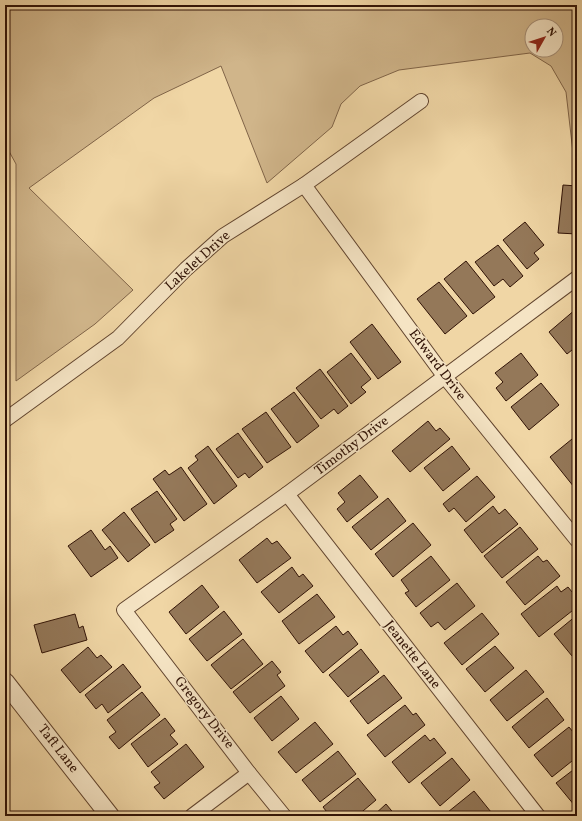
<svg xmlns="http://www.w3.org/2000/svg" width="582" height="821" viewBox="0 0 582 821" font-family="Vollkorn,serif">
<rect width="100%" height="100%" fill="#f0d6a5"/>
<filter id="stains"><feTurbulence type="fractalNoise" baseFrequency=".005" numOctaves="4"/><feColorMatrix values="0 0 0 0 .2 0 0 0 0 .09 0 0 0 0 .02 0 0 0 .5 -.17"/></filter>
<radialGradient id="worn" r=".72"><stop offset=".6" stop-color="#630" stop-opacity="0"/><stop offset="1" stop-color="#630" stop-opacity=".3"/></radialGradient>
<!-- green -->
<path fill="#d0b58a" stroke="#806448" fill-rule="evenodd" d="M 5,5 L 577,5 L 577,162 L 574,161 L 566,92 L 551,66 L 530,53 L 399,70 L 360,86 L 341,104 L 332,127 L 267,183 L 221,66 L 154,98 L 29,188 L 133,290 L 95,324 L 16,381 L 16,164 L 5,144 ZM 532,26 L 556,26 L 556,50 L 532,50 Z"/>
<!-- building -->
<g fill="#947859" stroke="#311306">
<path d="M 563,185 L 577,186 L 577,234 L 558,233 Z"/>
<path d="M 525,222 L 544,245 L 534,253 L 539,259 L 527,269 L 503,240 Z"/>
<path d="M 498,245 L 523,276 L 510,287 L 503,279 L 494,286 L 475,262 Z"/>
<path d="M 466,261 L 495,297 L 473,314 L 444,279 Z"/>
<path d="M 439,282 L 467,316 L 445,334 L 417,299 Z"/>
<path d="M 576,309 L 577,346 L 567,354 L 549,332 Z"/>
<path d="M 372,324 L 401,362 L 378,379 L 350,342 Z"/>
<path d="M 351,353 L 371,379 L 361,387 L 366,392 L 351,404 L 327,372 Z"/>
<path d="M 521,353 L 538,375 L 506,401 L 496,388 L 503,382 L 495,373 Z"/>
<path d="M 320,369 L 348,406 L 338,414 L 334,409 L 321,419 L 296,388 Z"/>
<path d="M 541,383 L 559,405 L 529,430 L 511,407 Z"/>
<path d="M 294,392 L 319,426 L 297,443 L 271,409 Z"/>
<path d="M 266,412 L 291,447 L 267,463 L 242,429 Z"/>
<path d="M 428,421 L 436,431 L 440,428 L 450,439 L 410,472 L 392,451 Z"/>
<path d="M 238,433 L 263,467 L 249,478 L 245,473 L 238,478 L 216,449 Z"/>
<path d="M 572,439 L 577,445 L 577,484 L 574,487 L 550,457 Z"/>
<path d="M 208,446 L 237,486 L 214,504 L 188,468 L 198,460 L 195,456 Z"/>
<path d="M 452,446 L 470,469 L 443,491 L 424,468 Z"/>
<path d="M 181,467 L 207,504 L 184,521 L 153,479 L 165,470 L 169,475 Z"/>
<path d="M 360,475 L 378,497 L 347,522 L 337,509 L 345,502 L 338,493 Z"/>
<path d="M 477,476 L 495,497 L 466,522 L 454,508 L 449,512 L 443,504 Z"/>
<path d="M 157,491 L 177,519 L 170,524 L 174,530 L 155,543 L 131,509 Z"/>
<path d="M 388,498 L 406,521 L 371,550 L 352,527 Z"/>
<path d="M 493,506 L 499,514 L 505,509 L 518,524 L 482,553 L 464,530 Z"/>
<path d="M 124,512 L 150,545 L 128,562 L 102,530 Z"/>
<path d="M 413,523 L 431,545 L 393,577 L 375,554 Z"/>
<path d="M 520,527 L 538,549 L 502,578 L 484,556 Z"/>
<path d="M 91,530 L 105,550 L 110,546 L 118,558 L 91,577 L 68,546 Z"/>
<path d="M 267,538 L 272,544 L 277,541 L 291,558 L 257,583 L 239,560 Z"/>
<path d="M 431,556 L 450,580 L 416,607 L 405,593 L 409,591 L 401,580 Z"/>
<path d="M 538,556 L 543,562 L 547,560 L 560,576 L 525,605 L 506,582 Z"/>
<path d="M 292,567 L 299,577 L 303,574 L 313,586 L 279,613 L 261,592 Z"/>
<path d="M 457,583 L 475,606 L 445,630 L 438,622 L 431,627 L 420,613 Z"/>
<path d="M 202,585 L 219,607 L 186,634 L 169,612 Z"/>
<path d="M 557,586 L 561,592 L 568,587 L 577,598 L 577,607 L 539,637 L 521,614 Z"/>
<path d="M 317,594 L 335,617 L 299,644 L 282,621 Z"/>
<path d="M 224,611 L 242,634 L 207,661 L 189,639 Z"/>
<path d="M 482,613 L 499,634 L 462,665 L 444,643 Z"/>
<path d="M 75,614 L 79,628 L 83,626 L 87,640 L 42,653 L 34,625 Z"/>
<path d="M 577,615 L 577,652 L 572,656 L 554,634 Z"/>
<path d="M 336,626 L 343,635 L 348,631 L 358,644 L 323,673 L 305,651 Z"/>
<path d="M 243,639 L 263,664 L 231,689 L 211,665 Z"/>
<path d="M 495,646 L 514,668 L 485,692 L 466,669 Z"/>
<path d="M 88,647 L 97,658 L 101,655 L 112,667 L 80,693 L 61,670 Z"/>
<path d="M 361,649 L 379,672 L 348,697 L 329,675 Z"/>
<path d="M 272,661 L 281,672 L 277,675 L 285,686 L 250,713 L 233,692 Z"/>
<path d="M 123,664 L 141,687 L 108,713 L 102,704 L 96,709 L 85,695 Z"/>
<path d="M 526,670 L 544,692 L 507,721 L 490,700 Z"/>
<path d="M 384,675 L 402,698 L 368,724 L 350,701 Z"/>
<path d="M 142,692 L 160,715 L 119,749 L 109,737 L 116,732 L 107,720 Z"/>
<path d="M 281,696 L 299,719 L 272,741 L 254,718 Z"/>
<path d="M 547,698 L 564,720 L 529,748 L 512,727 Z"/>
<path d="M 405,705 L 413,715 L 416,713 L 425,725 L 385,757 L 367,735 Z"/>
<path d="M 165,718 L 175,731 L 170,735 L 178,744 L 148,767 L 131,744 Z"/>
<path d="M 315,722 L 333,744 L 296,773 L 278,752 Z"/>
<path d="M 569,727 L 577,737 L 577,757 L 552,777 L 534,755 Z"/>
<path d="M 425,735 L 430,741 L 434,738 L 446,753 L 409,783 L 392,762 Z"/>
<path d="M 186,744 L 204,767 L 164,799 L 154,787 L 160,783 L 151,772 Z"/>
<path d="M 338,751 L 356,774 L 320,802 L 302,780 Z"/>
<path d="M 452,758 L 470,780 L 440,806 L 421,783 Z"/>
<path d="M 577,767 L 577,804 L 575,806 L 556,783 Z"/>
<path d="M 358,778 L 376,800 L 357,816 L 330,816 L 323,807 Z"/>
<path d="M 474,791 L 491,812 L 486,816 L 443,816 Z"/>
<path d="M 386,804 L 396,816 L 373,816 Z"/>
</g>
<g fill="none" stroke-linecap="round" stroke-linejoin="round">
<!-- minor casing -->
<g stroke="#61442e" stroke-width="16">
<g id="minor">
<path d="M 304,185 L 445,377 L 577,540"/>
<path d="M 5,420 L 118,338 L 186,269 L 223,236 L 304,185 L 421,101"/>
<path d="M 287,494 L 538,816"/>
<path d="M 192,816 L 249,773"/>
<path d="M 284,816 L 249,773 L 124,610 L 287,494 L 577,278"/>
</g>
</g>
<!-- tertiary casing -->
<g stroke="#61442e" stroke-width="20">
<path id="tertiary" d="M 5,682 L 110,816"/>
</g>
<!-- minor -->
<use href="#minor" stroke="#f5e4c4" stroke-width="14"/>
<!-- tertiary -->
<use href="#tertiary" stroke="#f5e4c4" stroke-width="18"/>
</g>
<g text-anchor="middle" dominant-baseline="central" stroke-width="3" stroke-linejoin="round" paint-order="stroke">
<!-- street labels -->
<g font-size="14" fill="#311306" stroke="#f5e4c4">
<text transform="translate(198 261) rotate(-42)">Lakelet Drive</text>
<text transform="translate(437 365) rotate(53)">Edward Drive</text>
<text transform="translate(352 446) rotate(-37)">Timothy Drive</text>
<text transform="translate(412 655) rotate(52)">Jeanette Lane</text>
<text transform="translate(204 713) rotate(52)">Gregory Drive</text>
<text transform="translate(58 749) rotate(52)">Taft Lane</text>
</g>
</g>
<!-- margin -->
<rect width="582" height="821" fill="none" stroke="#f0d6a5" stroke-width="20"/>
<rect x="6" y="6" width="570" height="809" fill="none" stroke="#311306" stroke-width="2"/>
<rect x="10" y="10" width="562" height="801" fill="none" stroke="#311306"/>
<!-- north arrow -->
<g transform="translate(544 38) rotate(51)"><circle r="19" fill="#f5e4c4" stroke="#a79078"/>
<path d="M0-3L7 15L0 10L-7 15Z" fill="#8f2418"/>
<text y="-6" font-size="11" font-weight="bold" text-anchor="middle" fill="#311306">N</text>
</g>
<rect width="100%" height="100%" filter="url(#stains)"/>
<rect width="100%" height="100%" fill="url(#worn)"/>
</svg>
